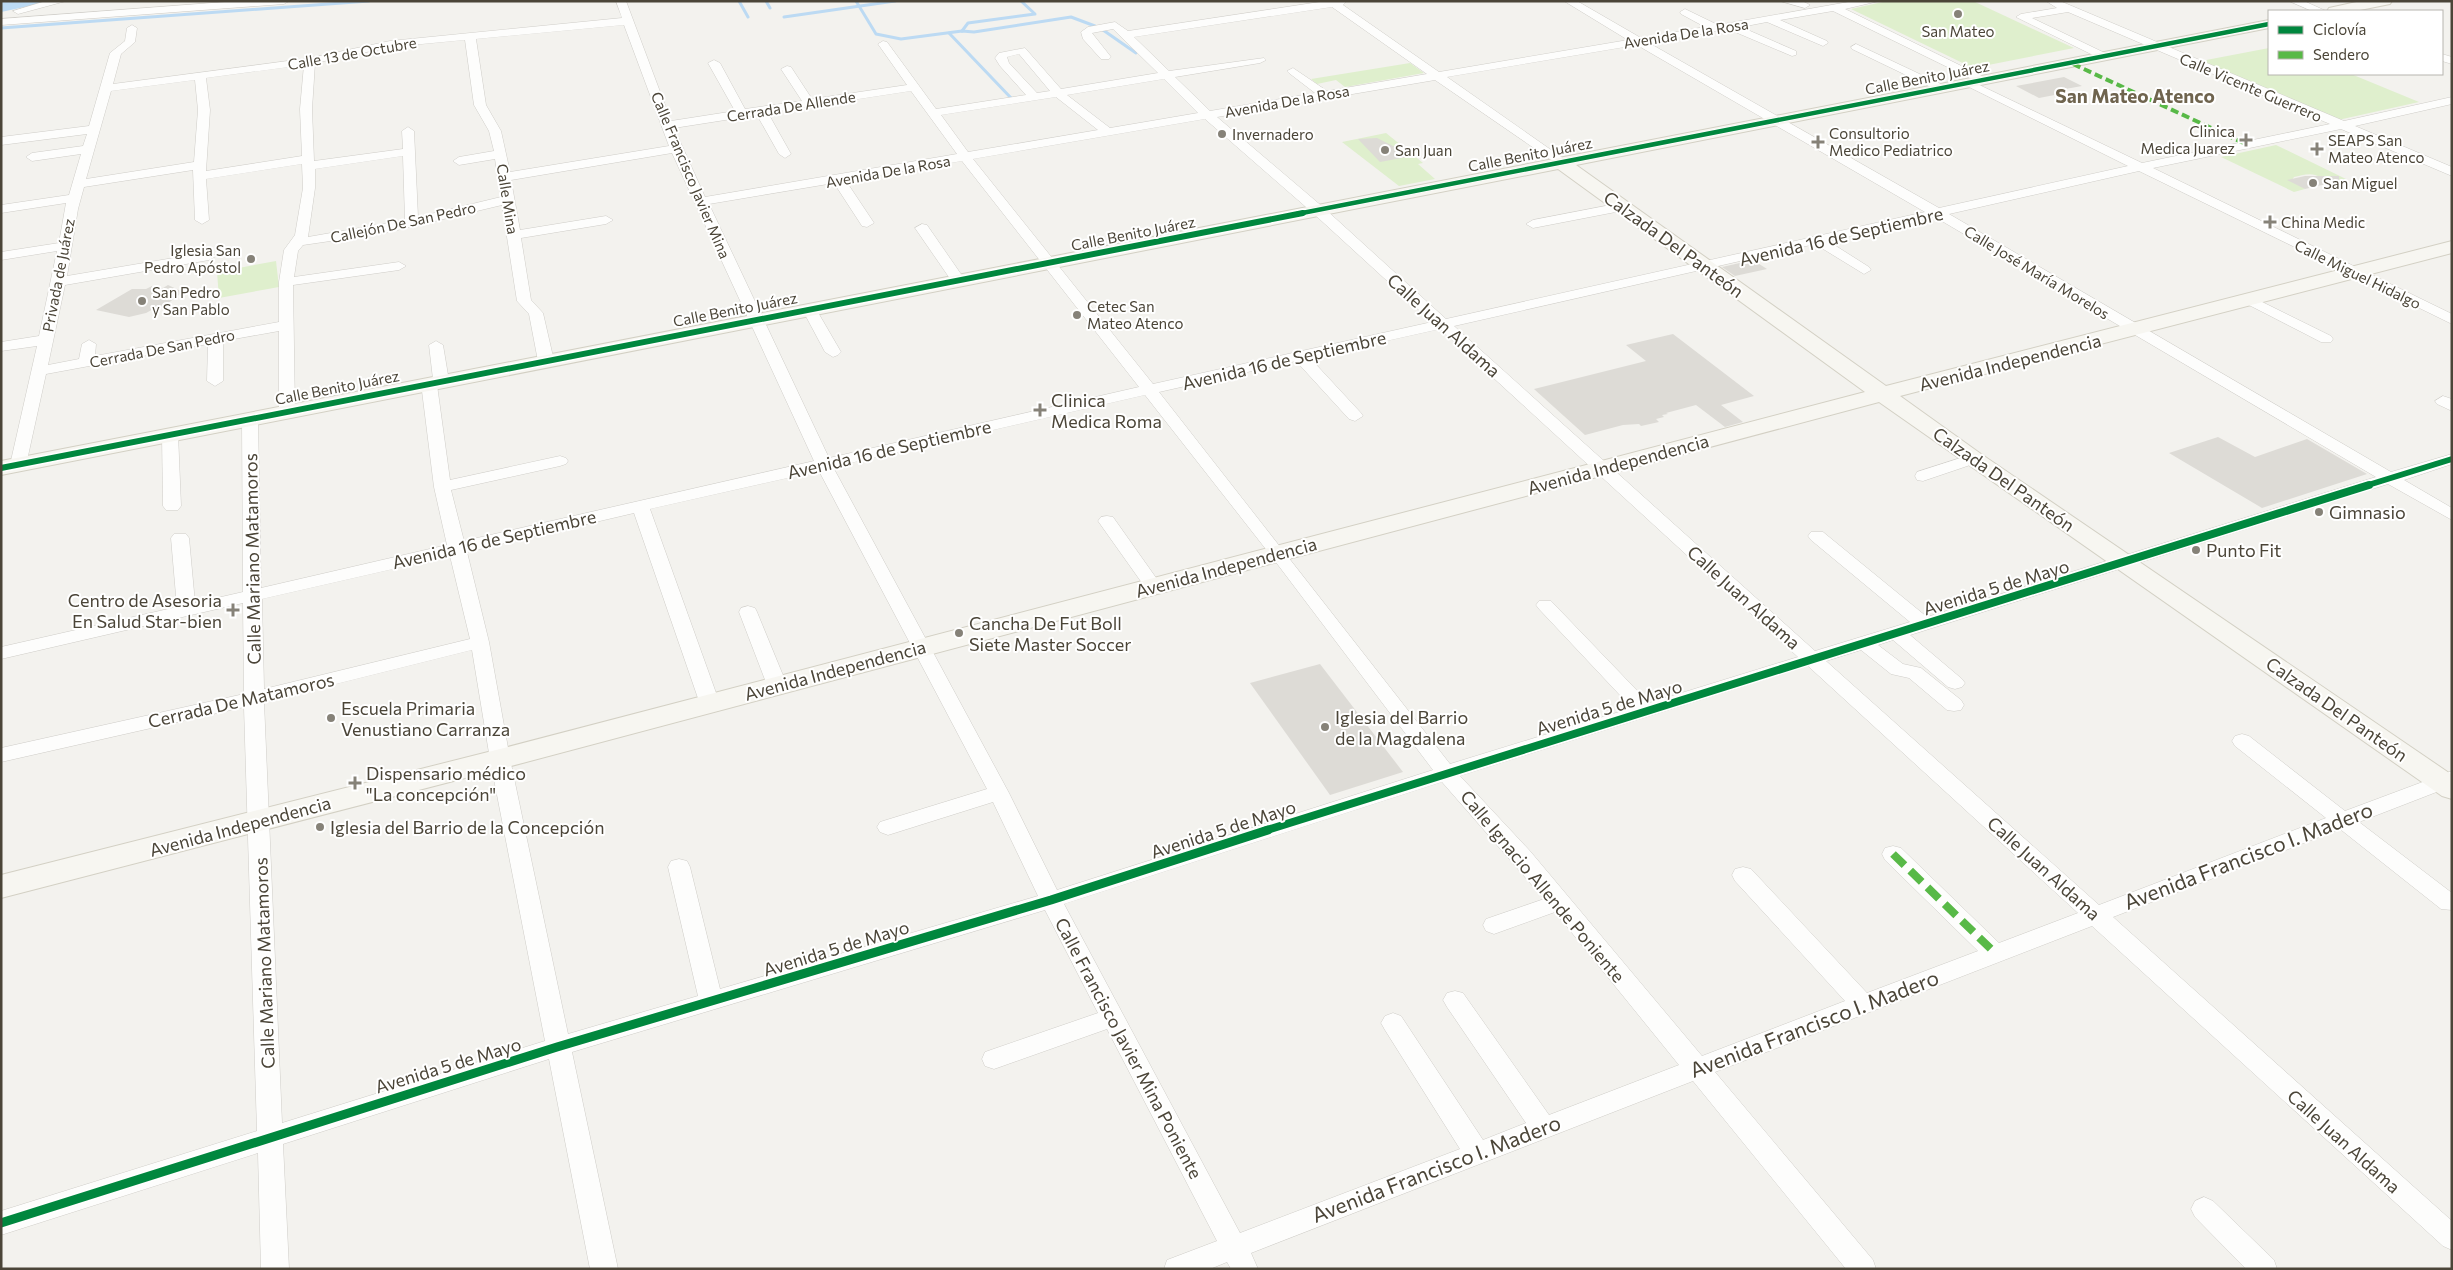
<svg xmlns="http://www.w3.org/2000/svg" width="2453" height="1270" viewBox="0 0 2453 1270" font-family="Commissioner,sans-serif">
<rect width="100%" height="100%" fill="#f3f2ee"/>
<!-- green -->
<g fill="#dfefcd">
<path d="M 1887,1 L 1973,1 L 2074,48 L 1973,68 L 1851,9 Z"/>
<path d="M 2269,48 L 2269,74 L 2351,74 L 2419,102 L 2338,120 L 2201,61 Z"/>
<path d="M 1410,63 L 1424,73 L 1345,87 L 1336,80 L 1317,84 L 1311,79 Z"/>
<path d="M 1386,133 L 1423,163 L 1418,164 L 1435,179 L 1399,186 L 1342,142 Z"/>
<path d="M 2276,145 L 2346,179 L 2344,180 L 2349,183 C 2337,186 2327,179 2315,175 C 2308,173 2300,176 2294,177 L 2292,180 L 2305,189 L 2294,192 L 2221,157 Z"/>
<path d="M 276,261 L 279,287 L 219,298 L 217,272 Z"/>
</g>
<!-- water -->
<path fill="#bcdaf3" d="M 1,1 L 53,1 L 1,12 Z"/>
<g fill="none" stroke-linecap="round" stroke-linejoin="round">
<!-- stream -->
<g stroke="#bcdaf3" stroke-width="3">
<path d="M 739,1 L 748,17"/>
<path d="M 766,1 L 770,8"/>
<path d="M 856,1 L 876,34 L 901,39 L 962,31 L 974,32 L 1071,17 L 1095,26"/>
<path d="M 784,17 L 895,1"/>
<path d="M 1,28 L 369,1"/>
<path d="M 1103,30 L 1136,53"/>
<path d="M 962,31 L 968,23 L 1035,14 L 1021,1"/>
<path d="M 949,33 L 1012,99"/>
</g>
</g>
<!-- building -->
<g fill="#dddbd6">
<path d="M 2064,77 L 2082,86 L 2060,90 L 2065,93 L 2039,98 L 2016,86 Z"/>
<path d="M 1377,138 L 1393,146 L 1407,157 L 1380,162 L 1358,139 Z"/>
<path d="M 2305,176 L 2339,176 L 2339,181 L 2305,189 L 2287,180 Z"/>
<path d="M 1753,260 L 1767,269 L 1735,276 L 1722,267 Z"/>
<path d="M 168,285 L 183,292 L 163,307 L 159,306 L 146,313 L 129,317 L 96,310 L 132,289 L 146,289 L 152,286 L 163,288 Z"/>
<path d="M 1673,334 L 1754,396 L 1721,405 L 1743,422 L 1725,427 L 1696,405 L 1666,413 L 1668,414 L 1662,415 L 1664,417 L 1656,419 L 1659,422 L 1641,426 L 1639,424 L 1623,425 L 1585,435 L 1534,389 L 1646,361 L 1626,345 Z"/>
<path d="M 2218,437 L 2255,457 L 2307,439 L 2367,474 L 2262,508 L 2169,453 Z"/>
<path d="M 1320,664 L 1403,772 L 1330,795 L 1250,683 Z"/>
</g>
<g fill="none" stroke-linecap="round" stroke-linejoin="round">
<!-- street casing -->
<g stroke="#cfcdc8" stroke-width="1">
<g id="street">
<path d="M 46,1 L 66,1 L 18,14 L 13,11 Z"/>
<path d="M 238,1 L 289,1 L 284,4 L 1,25 L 1,19 Z"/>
<path d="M 616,1 L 626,1 L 671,121 L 735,111 L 708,63 L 714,60 L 720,63 L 745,109 L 802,101 L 781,69 L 787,66 L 791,67 L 812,99 L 907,85 L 878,44 L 883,41 L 887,42 L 936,109 L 1026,95 L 1000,66 L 995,58 L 999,53 L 1025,48 L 1061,89 L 1158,73 L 1113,29 L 1092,33 L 1111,57 L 1109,59 L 1101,59 L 1083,39 L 1081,32 L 1088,27 L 1115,22 L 1128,31 L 1326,1 L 1347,1 L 1343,5 L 1439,72 L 1628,40 L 1564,1 L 1577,1 L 1641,38 L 1705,27 L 1681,14 L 1680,12 L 1685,9 L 1718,25 L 1854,1 L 1879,1 L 1845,9 L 1986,78 L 1986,82 L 1978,82 L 1833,11 L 1780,20 L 1827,41 L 1828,43 L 1823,46 L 1767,22 L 1741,27 L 1796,51 L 1796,55 L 1792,56 L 1728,29 L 1649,43 L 1939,208 L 2128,166 L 1965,85 L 1963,83 L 1969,80 L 2142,163 L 2330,124 L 2068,12 L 2032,18 L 2107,54 L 2107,58 L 2099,58 L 2016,17 L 2021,14 L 2057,8 L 2046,1 L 2060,1 L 2344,121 L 2452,97 L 2452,104 L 2355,126 L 2452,167 L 2452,176 L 2341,129 L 2153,168 L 2452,314 L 2452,324 L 2139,171 L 1949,214 L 2391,472 L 2452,454 L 2452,464 L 2404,480 L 2452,508 L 2452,520 L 2388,484 L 1910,635 L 1962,679 L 1965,683 L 1962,687 L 1955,689 L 1948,687 L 1893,640 L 1878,645 L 1903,664 L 1921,668 L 1961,700 L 1964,705 L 1961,710 L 1954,711 L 1947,710 L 1909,678 L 1891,674 L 1861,650 L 1826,661 L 2099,905 L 2326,818 L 2235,746 L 2232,741 L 2235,736 L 2242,734 L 2249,736 L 2345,811 L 2452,771 L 2452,786 L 2359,822 L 2452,893 L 2452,910 L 2441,909 L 2340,829 L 2113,917 L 2452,1221 L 2452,1250 L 2443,1246 L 2092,926 L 1715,1072 L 1873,1260 L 1876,1269 L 1846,1269 L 1693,1081 L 1251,1253 L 1258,1269 L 1231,1269 L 1227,1262 L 1210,1269 L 1164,1269 L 1167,1260 L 1217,1241 L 1107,1029 L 994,1069 L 985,1066 L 982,1059 L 985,1052 L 1098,1013 L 1045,910 L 572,1052 L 618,1269 L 590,1269 L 549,1059 L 283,1144 L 289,1269 L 261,1269 L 258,1153 L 1,1235 L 1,1211 L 257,1131 L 244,707 L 1,762 L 1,748 L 244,694 L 243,603 L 1,659 L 1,647 L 177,607 L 171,538 L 174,534 L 186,534 L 189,538 L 195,603 L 243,592 L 242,418 L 244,415 L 250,413 L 258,418 L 261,588 L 447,545 L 434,487 L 421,383 L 424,380 L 433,379 L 429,345 L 436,341 L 443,345 L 449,381 L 446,384 L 437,385 L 450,480 L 560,456 L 566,458 L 568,461 L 566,464 L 560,466 L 451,490 L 464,541 L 814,461 L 672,153 L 511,180 L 520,230 L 606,216 L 613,220 L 606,224 L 521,238 L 531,300 L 543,313 L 554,361 L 551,364 L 541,364 L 538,361 L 529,314 L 517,301 L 502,205 L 385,233 L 303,245 L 298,251 L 294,277 L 399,262 L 406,266 L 399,270 L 293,285 L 295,411 L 293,414 L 287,416 L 279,411 L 279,331 L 223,341 L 223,381 L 215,386 L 207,381 L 208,344 L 46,374 L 26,465 L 24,469 L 12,469 L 10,465 L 37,346 L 1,351 L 1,342 L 39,336 L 57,251 L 1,260 L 1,252 L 59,243 L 66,203 L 1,213 L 1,205 L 69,195 L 81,154 L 32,161 L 26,157 L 32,153 L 83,146 L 87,134 L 1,145 L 1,137 L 89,126 L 110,53 L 125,41 L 127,28 L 132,25 L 137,28 L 135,42 L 121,54 L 113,84 L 310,58 L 390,41 L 622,18 ZM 1332,7 L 1427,74 L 1327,91 L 1293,68 L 1287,71 L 1289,73 L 1315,93 L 1210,111 L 1175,77 L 1260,63 L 1266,60 L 1264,58 L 1169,71 L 1134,37 ZM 624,25 L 669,146 L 510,172 L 501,131 L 486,105 L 476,39 ZM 465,40 L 474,105 L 489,131 L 494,151 L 459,157 L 453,161 L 459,165 L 495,159 L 501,197 L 418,217 L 414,131 L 408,127 L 402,131 L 403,149 L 314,161 L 312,109 L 315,63 L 390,47 ZM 1637,45 L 1925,212 L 1446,319 L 1324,208 L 1217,117 L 1435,80 L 1560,166 L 1566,162 L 1564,159 L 1447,77 ZM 1019,54 L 1050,91 L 1037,93 L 1009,63 L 1007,57 ZM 304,65 L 300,109 L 302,156 L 206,171 L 210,110 L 206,78 ZM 1164,79 L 1198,113 L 1110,128 L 1067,95 ZM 195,80 L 198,110 L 194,162 L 86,179 L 111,91 ZM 911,91 L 957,154 L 705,197 L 674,128 L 757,115 L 779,154 L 785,158 L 791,154 L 768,113 ZM 1056,97 L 1098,130 L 968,152 L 941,115 ZM 1205,119 L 1314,214 L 1432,322 L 1153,384 L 973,159 ZM 403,156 L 405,220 L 308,237 L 315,188 L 315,169 ZM 962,161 L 1139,387 L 829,458 L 709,204 L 834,183 L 862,226 L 867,227 L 874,223 L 846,181 ZM 302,164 L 303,188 L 295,235 L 284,250 L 279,282 L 279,322 L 95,356 L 96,344 L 89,340 L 82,344 L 79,359 L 48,365 L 65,285 L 209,260 L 216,256 L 209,252 L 67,276 L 78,209 L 84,187 L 193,170 L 195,220 L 202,224 L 209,220 L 206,179 ZM 1935,217 L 2376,477 L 1927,617 L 1823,532 L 1811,532 L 1808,536 L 1811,540 L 1910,622 L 1815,651 L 1454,326 L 1815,244 L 1864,274 L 1871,270 L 1869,267 L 1828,241 ZM 1440,329 L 1798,657 L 1649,703 L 1551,601 L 1539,601 L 1536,605 L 1539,609 L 1632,708 L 1450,764 L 1159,392 L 1296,361 L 1349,419 L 1355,421 L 1363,416 L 1361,413 L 1310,358 ZM 1145,395 L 1272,557 L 1433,770 L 1057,890 L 1009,793 L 833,467 ZM 819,471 L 987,789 L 880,822 L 877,827 L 880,832 L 888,835 L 993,802 L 1038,896 L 720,989 L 690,867 L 687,861 L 679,859 L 671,861 L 668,867 L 698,996 L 568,1034 L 510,759 L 489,642 L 467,552 L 634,513 L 700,704 L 703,709 L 710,710 L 717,709 L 720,704 L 650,509 ZM 450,556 L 470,639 L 264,689 L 262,599 ZM 472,650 L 490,759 L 545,1041 L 282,1123 L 264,702 ZM 1808,666 L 2078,913 L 1999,943 L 1901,848 L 1893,846 L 1885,848 L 1882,854 L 1885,860 L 1978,951 L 1867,993 L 1751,869 L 1743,867 L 1735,869 L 1732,875 L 1735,881 L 1845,1001 L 1702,1056 L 1530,851 L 1460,776 ZM 1442,782 L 1544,899 L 1486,919 L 1483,925 L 1486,931 L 1494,934 L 1555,912 L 1679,1065 L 1549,1115 L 1463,993 L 1455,991 L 1447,993 L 1443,1000 L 1447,1007 L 1526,1123 L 1483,1140 L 1401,1016 L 1393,1013 L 1385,1016 L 1381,1023 L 1385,1030 L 1460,1149 L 1240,1233 L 1064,904 Z"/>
<path d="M 1780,1 L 1802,1 L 1810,5 L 1805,8 Z"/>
<path d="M 2289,1 L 2304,1 L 2326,11 L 2312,11 Z"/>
<path d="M 1856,44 L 1945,86 L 1947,88 L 1945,90 L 1937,90 L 1852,49 L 1851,47 Z"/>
<path d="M 2442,54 L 2452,57 L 2452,64 L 2442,61 Z"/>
<path d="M 1621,203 L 1626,204 L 1628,207 L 1626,210 L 1533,228 L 1526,224 L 1533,220 Z"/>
<path d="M 922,224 L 927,225 L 963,277 L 965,280 L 963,283 L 953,283 L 915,228 Z"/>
<path d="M 2250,296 L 2331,336 L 2333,339 L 2331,342 L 2321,342 L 2245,303 L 2243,300 Z"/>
<path d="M 809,305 L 816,309 L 841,352 L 838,355 L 833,357 L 825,352 L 802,309 Z"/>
<path d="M 2443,396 L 2452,399 L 2452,411 L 2437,404 L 2435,401 Z"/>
<path d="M 170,429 L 178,434 L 181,506 L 178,510 L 166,510 L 163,506 L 162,434 Z"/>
<path d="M 1973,454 L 1979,456 L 1981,459 L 1979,462 L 1923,481 L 1917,480 L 1915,476 L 1917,472 Z"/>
<path d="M 1107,516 L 1113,517 L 1159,582 L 1162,586 L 1159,590 L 1147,590 L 1098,521 L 1101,517 Z"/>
<path d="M 748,606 L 755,608 L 757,612 L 787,685 L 784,689 L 777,691 L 770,689 L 767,685 L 739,612 L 741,608 Z"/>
<path d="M 2204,1197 L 2213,1201 L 2274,1260 L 2277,1269 L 2246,1269 L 2195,1217 L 2191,1209 L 2195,1201 Z"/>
</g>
</g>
<!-- secondary casing -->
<g stroke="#d3d0c4" stroke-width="2">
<g id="secondary">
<path d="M 2361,1 L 2392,1 L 2390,4 L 2355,11 L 2327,11 L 2329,8 Z"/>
<path d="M 2269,20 L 2269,28 L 1576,165 L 1886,386 L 2452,241 L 2452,253 L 1900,396 L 1981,454 L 2452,775 L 2452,799 L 2442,796 L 1879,402 L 500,769 L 1,898 L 1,875 L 500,749 L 1865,392 L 1558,169 L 1,475 L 1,461 Z"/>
</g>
</g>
<!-- street -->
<use href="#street" fill="#fdfdfc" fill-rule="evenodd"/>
<!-- secondary -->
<use href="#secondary" fill="#f7f6f1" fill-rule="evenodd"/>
<!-- quiet-far1 -->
<path stroke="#58b947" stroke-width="4" stroke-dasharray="8 4" stroke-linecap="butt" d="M 2073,64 L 2248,145"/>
<!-- quiet -->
<path stroke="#58b947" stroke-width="8" stroke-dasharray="16 8" stroke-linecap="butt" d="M 1893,854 L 1994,952"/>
<!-- cycleway-far3 casing -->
<g stroke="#fff" stroke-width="6">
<path id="cycleway-far3" d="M 1297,214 L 2269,24"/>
</g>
<!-- cycleway-far2 casing -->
<g stroke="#fff" stroke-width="9">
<g id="cycleway-far2">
<path d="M 1,468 L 1303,213"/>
<path d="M 2365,486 L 2452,459"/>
</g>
</g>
<!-- cycleway-far1 casing -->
<g stroke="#fff" stroke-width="11">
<path id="cycleway-far1" d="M 1264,831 L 2369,485"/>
</g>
<!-- cycleway casing -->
<g stroke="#fff" stroke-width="12">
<path id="cycleway" d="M 1,1223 L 557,1047 L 1051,900 L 1268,830"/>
</g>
<!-- cycleway-far3 -->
<use href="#cycleway-far3" stroke="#00873e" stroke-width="4.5"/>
<!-- cycleway-far2 -->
<use href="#cycleway-far2" stroke="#00873e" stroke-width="6"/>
<!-- cycleway-far1 -->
<use href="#cycleway-far1" stroke="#00873e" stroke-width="8"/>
<!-- cycleway -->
<use href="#cycleway" stroke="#00873e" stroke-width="9"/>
</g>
<!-- markers -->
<g fill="#868278" stroke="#fff" stroke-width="2">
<circle cx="1958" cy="14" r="5"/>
<circle cx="1222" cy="134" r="5"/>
<path d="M2243.5 132.5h5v5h5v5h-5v5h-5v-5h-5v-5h5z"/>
<path d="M1815.5 134.5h5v5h5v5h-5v5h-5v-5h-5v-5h5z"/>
<path d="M2314.5 141.5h5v5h5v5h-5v5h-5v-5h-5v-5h5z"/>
<circle cx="1385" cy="150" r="5"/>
<circle cx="2313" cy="183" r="5"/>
<path d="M2267.5 214.5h5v5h5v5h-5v5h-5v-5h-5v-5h5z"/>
<circle cx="251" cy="259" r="5"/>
<circle cx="142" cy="301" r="5"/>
<circle cx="1077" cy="315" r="5"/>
<path d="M1037.5 402.5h5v5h5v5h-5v5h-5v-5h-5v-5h5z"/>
<circle cx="2319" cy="512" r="5"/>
<circle cx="2196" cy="550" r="5"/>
<path d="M230.5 602.5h5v5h5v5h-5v5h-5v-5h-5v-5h5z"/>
<circle cx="959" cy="633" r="5"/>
<circle cx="331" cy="718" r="5"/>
<circle cx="1325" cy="727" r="5"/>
<path d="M352.5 775.5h5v5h5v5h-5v5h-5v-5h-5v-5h5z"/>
<circle cx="320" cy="827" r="5"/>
</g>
<g text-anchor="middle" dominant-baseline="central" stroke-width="4" stroke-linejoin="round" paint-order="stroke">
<!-- far-poi labels -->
<g font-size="15" fill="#4b4538" stroke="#fff" text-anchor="start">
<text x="1958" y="31" text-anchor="middle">San Mateo</text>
<text x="2235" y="131" text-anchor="end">Clinica<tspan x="2235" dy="17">Medica Juarez</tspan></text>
<text x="1829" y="133">Consultorio<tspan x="1829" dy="17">Medico Pediatrico</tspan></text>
<text x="1232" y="134">Invernadero</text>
<text x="2328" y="140">SEAPS San<tspan x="2328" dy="17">Mateo Atenco</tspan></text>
<text x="1395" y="150">San Juan</text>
<text x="2323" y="183">San Miguel</text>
<text x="2281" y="222">China Medic</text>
<text x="241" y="250" text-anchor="end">Iglesia San<tspan x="241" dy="17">Pedro Apóstol</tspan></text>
<text x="152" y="292">San Pedro<tspan x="152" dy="17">y San Pablo</tspan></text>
<text x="1087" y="306">Cetec San<tspan x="1087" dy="17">Mateo Atenco</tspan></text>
</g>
<!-- far-street labels -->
<g font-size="15" fill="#4b4538" stroke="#fff">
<text transform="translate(1686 33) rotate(-9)">Avenida De la Rosa</text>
<text transform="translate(352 53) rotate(-10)">Calle 13 de Octubre</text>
<text transform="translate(1927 77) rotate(-11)">Calle Benito Juárez</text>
<text transform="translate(2251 87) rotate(23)">Calle Vicente Guerrero</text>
<text transform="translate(1287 101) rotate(-10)">Avenida De la Rosa</text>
<text transform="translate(791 106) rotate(-9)">Cerrada De Allende</text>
<text transform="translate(1530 154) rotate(-11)">Calle Benito Juárez</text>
<text transform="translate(888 171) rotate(-10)">Avenida De la Rosa</text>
<text transform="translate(691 175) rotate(67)">Calle Francisco Javier Mina</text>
<text transform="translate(508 199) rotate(81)">Calle Mina</text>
<text transform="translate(403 222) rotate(-12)">Callejón De San Pedro</text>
<text transform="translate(1133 233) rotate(-11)">Calle Benito Juárez</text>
<text transform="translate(2037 272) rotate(31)">Calle José María Morelos</text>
<text transform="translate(2358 274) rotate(26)">Calle Miguel Hidalgo</text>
<text transform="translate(58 275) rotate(-79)">Privada de Juárez</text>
<text transform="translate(735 309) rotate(-11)">Calle Benito Juárez</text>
<text transform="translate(162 348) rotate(-11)">Cerrada De San Pedro</text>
<text transform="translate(337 387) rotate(-11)">Calle Benito Juárez</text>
</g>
<!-- street labels -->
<g font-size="18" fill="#4b4538" stroke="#fff">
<text transform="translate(1841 236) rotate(-13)">Avenida 16 de Septiembre</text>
<text transform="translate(1674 244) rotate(36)">Calzada Del Panteón</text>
<text transform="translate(1444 325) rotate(42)">Calle Juan Aldama</text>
<text transform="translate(1284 360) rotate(-13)">Avenida 16 de Septiembre</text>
<text transform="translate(2010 362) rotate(-14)">Avenida Independencia</text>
<text transform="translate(889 449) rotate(-13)">Avenida 16 de Septiembre</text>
<text transform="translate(1618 464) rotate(-15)">Avenida Independencia</text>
<text transform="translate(2004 479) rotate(35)">Calzada Del Panteón</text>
<text transform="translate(494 539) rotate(-13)">Avenida 16 de Septiembre</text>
<text transform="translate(252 559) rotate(-91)">Calle Mariano Matamoros</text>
<text transform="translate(1226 567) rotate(-15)">Avenida Independencia</text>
<text transform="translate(1996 587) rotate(-17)">Avenida 5 de Mayo</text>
<text transform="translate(1744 597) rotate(42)">Calle Juan Aldama</text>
<text transform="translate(835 670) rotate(-15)">Avenida Independencia</text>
<text transform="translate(241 700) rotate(-13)">Cerrada De Matamoros</text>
<text transform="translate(1609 707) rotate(-17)">Avenida 5 de Mayo</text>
<text transform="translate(2337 709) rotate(35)">Calzada Del Panteón</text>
<text transform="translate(240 826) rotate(-15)">Avenida Independencia</text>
<text transform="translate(1223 829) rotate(-18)">Avenida 5 de Mayo</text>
<text transform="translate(2044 868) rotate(42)">Calle Juan Aldama</text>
<text transform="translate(1543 886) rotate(50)">Calle Ignacio Allende Poniente</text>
<text transform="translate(836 948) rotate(-17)">Avenida 5 de Mayo</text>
<text transform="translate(264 963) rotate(-92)">Calle Mariano Matamoros</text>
<text transform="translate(1129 1048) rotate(62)">Calle Francisco Javier Mina Poniente</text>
<text transform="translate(448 1065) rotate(-17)">Avenida 5 de Mayo</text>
<text transform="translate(2344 1141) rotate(42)">Calle Juan Aldama</text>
</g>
<!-- poi labels -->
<g font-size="18" fill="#4b4538" stroke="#fff" text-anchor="start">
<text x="1051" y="400">Clinica<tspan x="1051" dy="21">Medica Roma</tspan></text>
<text x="2329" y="512">Gimnasio</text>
<text x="2206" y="550">Punto Fit</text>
<text x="222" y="600" text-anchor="end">Centro de Asesoria<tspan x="222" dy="21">En Salud Star-bien</tspan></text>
<text x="969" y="623">Cancha De Fut Boll<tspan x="969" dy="21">Siete Master Soccer</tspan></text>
<text x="341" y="708">Escuela Primaria<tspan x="341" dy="21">Venustiano Carranza</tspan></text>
<text x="1335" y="717">Iglesia del Barrio<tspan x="1335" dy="21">de la Magdalena</tspan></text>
<text x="366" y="773">Dispensario médico<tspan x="366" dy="21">"La concepción"</tspan></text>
<text x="330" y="827">Iglesia del Barrio de la Concepción</text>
</g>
<!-- far-district labels -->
<g font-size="19" font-weight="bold" fill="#6f644e" stroke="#fff">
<text x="2135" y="95">San Mateo Atenco</text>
</g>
<!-- near-street labels -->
<g font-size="21" fill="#4b4538" stroke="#fff">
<text transform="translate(2248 855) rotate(-21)">Avenida Francisco I. Madero</text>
<text transform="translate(1814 1023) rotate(-21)">Avenida Francisco I. Madero</text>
<text transform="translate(1436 1168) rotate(-21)">Avenida Francisco I. Madero</text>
</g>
</g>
<!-- border -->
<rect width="2453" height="1270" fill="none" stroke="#4b4538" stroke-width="5"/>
<!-- legend -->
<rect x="2268" y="10" width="175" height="65" fill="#ffffff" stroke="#b7b5af"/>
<rect x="2278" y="26" width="25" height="8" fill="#00873e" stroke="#b7b5af"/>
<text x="2313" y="35" font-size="15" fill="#4b4538">Ciclovía</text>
<rect x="2278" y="51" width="25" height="8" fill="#58b947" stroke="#b7b5af"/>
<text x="2313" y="60" font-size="15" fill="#4b4538">Sendero</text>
</svg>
